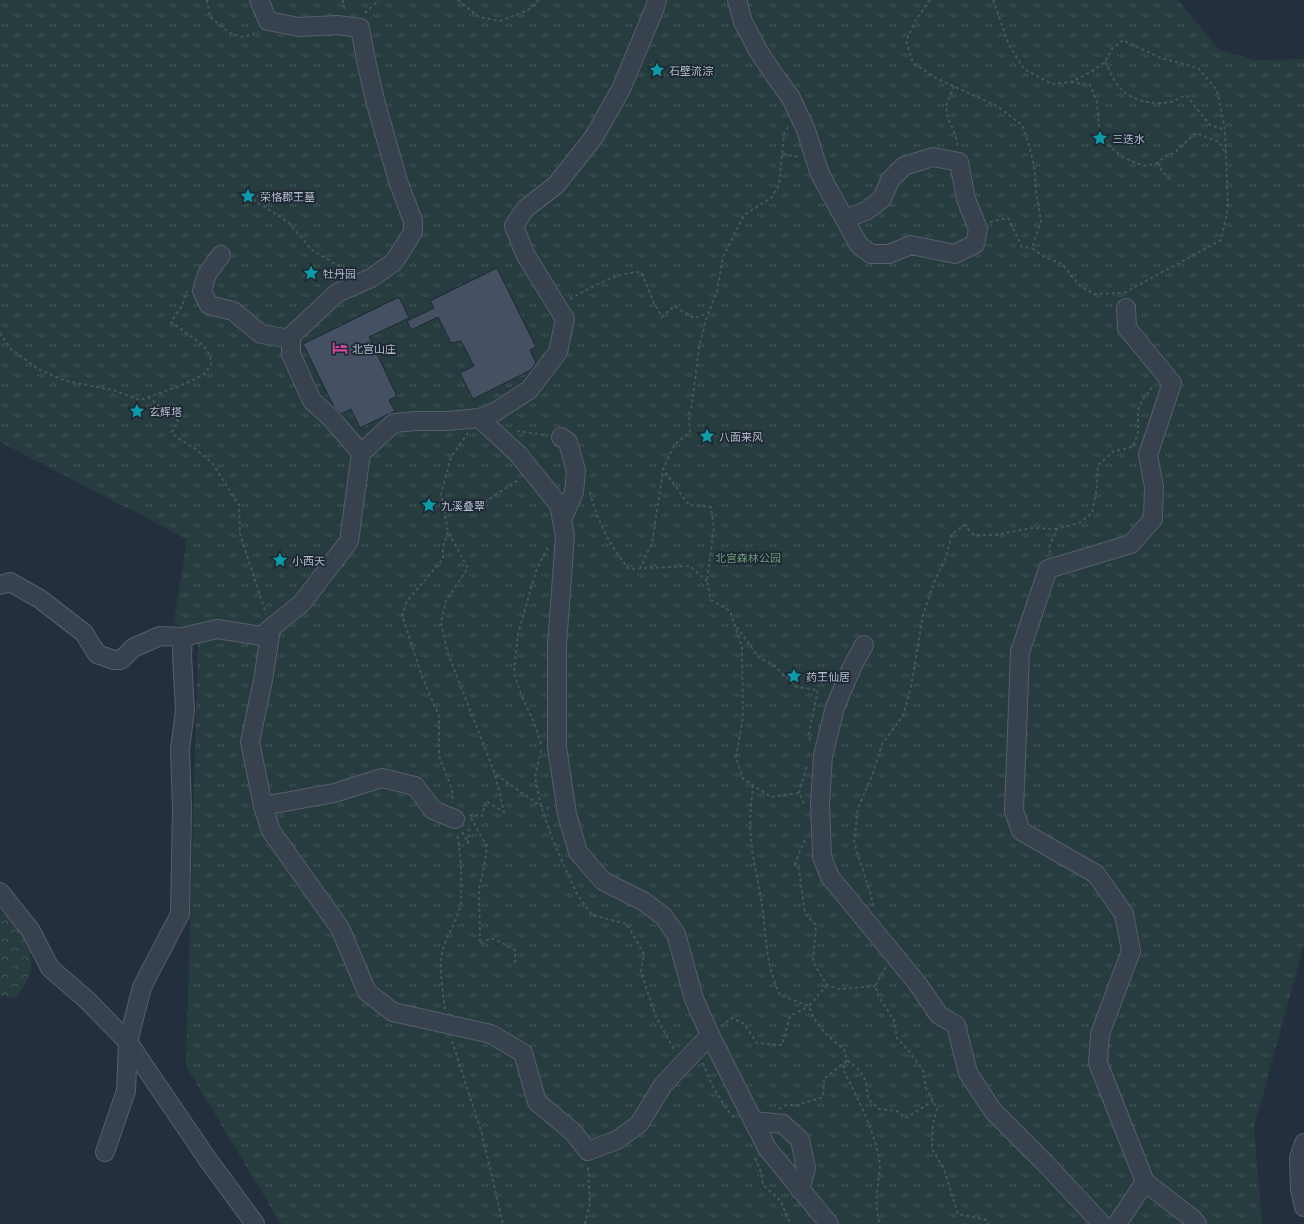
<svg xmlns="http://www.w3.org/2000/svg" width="1304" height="1224" viewBox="0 0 1304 1224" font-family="Lato,'Noto Sans SC',sans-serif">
<defs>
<pattern id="forest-crowns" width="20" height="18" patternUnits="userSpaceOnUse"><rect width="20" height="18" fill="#263c3f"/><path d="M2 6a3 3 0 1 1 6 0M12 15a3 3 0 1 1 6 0" fill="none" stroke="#435659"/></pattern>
<pattern id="park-tufts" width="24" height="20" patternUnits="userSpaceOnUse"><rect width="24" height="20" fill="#263c3f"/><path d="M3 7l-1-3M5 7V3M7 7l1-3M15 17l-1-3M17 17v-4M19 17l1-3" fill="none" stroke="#435659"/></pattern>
</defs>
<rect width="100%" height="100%" fill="#242f3e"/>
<!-- forest -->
<path fill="url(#forest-crowns)" d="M 0,912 C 25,923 39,959 26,983 C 23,989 18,994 15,999 L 0,995 Z"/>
<!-- park -->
<path fill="url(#park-tufts)" d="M 0,0 L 1178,0 L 1219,50 L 1254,60 L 1304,59 L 1304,944 L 1254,1127 L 1262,1224 L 281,1224 L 186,1066 L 198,645 L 174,621 L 187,539 L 0,442 Z"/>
<!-- building -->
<g fill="#455162" stroke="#1f2835">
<path d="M 497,268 L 536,347 L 530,350 L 536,363 L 531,370 L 473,399 L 460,373 L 474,366 L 461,341 L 451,343 L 438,317 L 411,330 L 407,321 L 434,308 L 430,301 Z"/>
<path d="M 399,297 L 409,318 L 369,337 L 397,396 L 389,400 L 395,411 L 360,428 L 351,409 L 341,414 L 334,407 L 303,344 Z"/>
</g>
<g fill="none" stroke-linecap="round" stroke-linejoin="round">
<!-- minor casing -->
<g stroke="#565f6c" stroke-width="20">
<g id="minor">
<path d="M 259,0 L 268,21 L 299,27 L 337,25 L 360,28 L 367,65 L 376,104 L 398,181 L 413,221 L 413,232 L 394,262 L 371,278 L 337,293 L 291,336 L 291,354 L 312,401 L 330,417 L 361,453"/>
<path d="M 737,0 L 743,22 L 759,52 L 775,76 L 791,98 L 806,130 L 815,159 L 821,176 L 859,245 L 871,254 L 889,254 L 911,245 L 955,254 L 975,244 L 978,229 L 966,199 L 959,162 L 933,157 L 904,166 L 890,180 L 882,199 L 866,211 L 845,219"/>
<path d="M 221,255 L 207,274 L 202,291 L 209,305 L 233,311 L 261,334 L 291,339"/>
<path d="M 1126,308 L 1127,328 L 1172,383 L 1148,455 L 1154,487 L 1153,519 L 1131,544 L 1048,569 L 1020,652 L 1014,811 L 1021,831 L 1096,874 L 1124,914 L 1131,951 L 1100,1034 L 1098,1063 L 1145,1182 L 1193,1219 L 1197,1224"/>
<path d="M 479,418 L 518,454 L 559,505 L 565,536 L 557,645 L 557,747 L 567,814 L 578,852 L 603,881 L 643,901 L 663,916 L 676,934 L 694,999 L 710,1035 L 767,1148 L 829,1224"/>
<path d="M 561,437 L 568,442 L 576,471 L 574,492 L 562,520"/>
<path d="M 0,585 L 10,582 L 40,599 L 84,633 L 97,654 L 114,660 L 121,660 L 133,648 L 160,636 L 183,637"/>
<path d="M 271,628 L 263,680 L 250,742 L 263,806 L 271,831 L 340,928 L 367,992 L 393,1012 L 491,1034 L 523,1053 L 537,1102 L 573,1132 L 588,1151 L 617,1140 L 639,1124 L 663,1085 L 710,1035"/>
<path d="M 864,645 L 852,667 L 835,707 L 823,756 L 820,804 L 822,857 L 830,877 L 917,983 L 939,1015 L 956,1025 L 968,1073 L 993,1111 L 1045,1163 L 1102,1224"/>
<path d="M 263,806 L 334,793 L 382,778 L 415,786 L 433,810 L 455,819"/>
<path d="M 0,892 L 31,931 L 50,968 L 87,1000 L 128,1042 L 206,1157 L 255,1224"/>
<path d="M 753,1121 L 783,1124 L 800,1140 L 806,1168 L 800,1190"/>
<path d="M 1304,1143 L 1299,1158 L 1300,1189 L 1304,1207"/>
<path d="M 105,1152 L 126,1091 L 128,1042 L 142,987 L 180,914 L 182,808 L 180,749 L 185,711 L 182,655 L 183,637 L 217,629 L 261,636 L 302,603 L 349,541 L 361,453 L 394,423 L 416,421 L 447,421 L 479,418 L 495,412 L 529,390 L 558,352 L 565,319 L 525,254 L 514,226 L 525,209 L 556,185 L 594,137 L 621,89 L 654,10 L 657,0"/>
<path d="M 1117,1224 L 1145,1182"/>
</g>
</g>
<!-- path -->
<g stroke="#44595c" stroke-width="2" stroke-dasharray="3 3" stroke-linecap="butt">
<path d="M 207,0 L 210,17 L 230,33 L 243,37 L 259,32"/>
<path d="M 343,0 L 343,4 L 346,12"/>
<path d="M 458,0 L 479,17 L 500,21 L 528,10 L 539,0"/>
<path d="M 930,0 L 916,20 L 906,41 L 913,63 L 936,78 L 997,106 L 1022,125 L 1029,145 L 1035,171 L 1036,191 L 1041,221 L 1032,248 L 1043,256 L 1062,264 L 1080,286 L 1094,294 L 1123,293"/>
<path d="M 993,0 L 1009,45 L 1024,69 L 1052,84 L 1071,82 L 1089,73 L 1105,62 L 1112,49 L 1123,40 L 1161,58 L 1198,68 L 1217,90 L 1225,130 L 1228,208 L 1221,240 L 1124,293"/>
<path d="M 365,13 L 379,0"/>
<path d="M 1105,62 C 1109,69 1112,78 1117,84 C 1129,101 1151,105 1171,102 C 1176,101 1181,97 1186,95 L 1210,125 L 1225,130"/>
<path d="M 1071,82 L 1090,85 L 1097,102 L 1100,138 L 1122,157 L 1144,166 L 1158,163"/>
<path d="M 954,86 L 946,106 L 948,119 L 955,134 L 958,147"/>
<path d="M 788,127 L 784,134 L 779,185 L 771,198 L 744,215 L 723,257 L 717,291 L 706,320 L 699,347 L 692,404 L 689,414 L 690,432 L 675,444 L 663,469 L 689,505 L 711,507 L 714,528 L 707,581 L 711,600 L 730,611 L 742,647 L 743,717 L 736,757 L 743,779 L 771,797 L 799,793 L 805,805"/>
<path d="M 783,154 L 799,157"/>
<path d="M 1170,179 L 1163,173 L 1158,163 L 1164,157 L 1174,153 L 1196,133 L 1219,142 L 1225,152"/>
<path d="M 248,196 L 288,222 L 312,250 L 342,268 L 352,270"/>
<path d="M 990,222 L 1008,218 L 1022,247 L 1032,248"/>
<path d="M 570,299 C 592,287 617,272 641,272 L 654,303 L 662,317 L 674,306 L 694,318 L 707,314"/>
<path d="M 0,333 L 11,349 L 40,370 L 66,381 L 113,390 L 140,400 L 177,387 L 193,380 L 204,374 L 211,365 L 210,355 L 203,345 L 171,322 L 176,314 L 182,306 L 187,291"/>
<path d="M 148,397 L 178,421 L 172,432 L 176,437 L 196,449 L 212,463 L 239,505 L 240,534 L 266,614"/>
<path d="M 517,431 L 546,435"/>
<path d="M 468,433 L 451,457 L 441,494 L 448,532 L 468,568 L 446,601 L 441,623 L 447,651 L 495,774"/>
<path d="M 590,492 C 596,519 611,548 629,569 L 690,566 L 707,581"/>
<path d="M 444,510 L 460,510 L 480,505 L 520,479"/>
<path d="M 448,532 L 443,547 L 443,559 L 407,601 L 402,615 L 423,679 L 439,716 L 439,756 L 452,789 L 453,803"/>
<path d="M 1050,553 L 1049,547 L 1057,529 L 1079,523 L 1092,513 L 1097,487 L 1098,465 L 1114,451 L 1133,447 L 1138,432 L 1138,410 L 1142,400 L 1150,391 L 1153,384"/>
<path d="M 640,569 L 652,543 L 663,471"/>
<path d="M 737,627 L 759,658 L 772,664 L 797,687 L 818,690 L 809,733 L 810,741"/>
<path d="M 541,744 L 534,722 L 522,697 L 514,673 L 518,634 L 536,571 L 549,545"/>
<path d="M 541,750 L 535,777 L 541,806 L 553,841 L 577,894 L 592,915 L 627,924 L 644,954 L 641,972 L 656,1017 L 675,1051"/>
<path d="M 753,785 C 751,804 749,822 751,840 C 753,864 760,888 763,912 C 766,941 767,968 780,995 L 809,1006"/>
<path d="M 799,793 L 807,765"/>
<path d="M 469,815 L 482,816 L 486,801 L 504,812 L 495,774 L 541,806 L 551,809"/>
<path d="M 471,818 L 487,847 L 484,867 L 479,889 L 480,944 L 491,938 L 502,943 L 515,950 L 515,966"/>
<path d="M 462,832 L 468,843 L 469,825"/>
<path d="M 805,840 L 795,863 L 799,869 L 805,914 L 816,925 L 813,962 L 827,985 L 839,989 L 875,986"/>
<path d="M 873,906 L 871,895 L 854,842 L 858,808 L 872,776 L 882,744 L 903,716 L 911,687 L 923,615 L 934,582 L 946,557 L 952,534 L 964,525 L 974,535 L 995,535 L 1032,528 L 1057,529"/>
<path d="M 886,967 L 875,986 L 879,997 L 894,1020 L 897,1038 L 908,1050 L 923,1070 L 926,1088 L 937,1109 L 933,1123 L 932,1149 L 944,1169 L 958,1214 L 987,1220 L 988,1224"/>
<path d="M 827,985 L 809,1006 C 814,1024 829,1038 844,1049 L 847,1060 C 865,1073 866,1078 868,1099 L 879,1109 L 897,1111 L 906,1118 L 933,1101"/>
<path d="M 445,1009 C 443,991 439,971 442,953 C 446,935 459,920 461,901 C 462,878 461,855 457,833"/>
<path d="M 721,1026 L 732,1018 L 744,1024 L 757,1043 L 782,1045 L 790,1016 L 809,1006"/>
<path d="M 452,1041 L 482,1134 L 503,1224"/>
<path d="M 847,1060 L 843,1069 C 857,1097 877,1135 880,1166 C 880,1172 878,1179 878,1185 C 876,1198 876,1211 880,1224"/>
<path d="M 703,1063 C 710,1083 720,1101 734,1118"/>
<path d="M 779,1109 L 786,1105 L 798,1105 L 823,1097 L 824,1079 L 846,1061"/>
<path d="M 755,1158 L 761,1172 L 763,1185 L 781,1201 L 790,1224"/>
<path d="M 585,1224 L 590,1203 L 588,1166"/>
</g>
<!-- minor -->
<use href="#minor" stroke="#38414e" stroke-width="18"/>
</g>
<!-- icons -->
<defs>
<g id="sight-bare" transform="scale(1.2)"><path d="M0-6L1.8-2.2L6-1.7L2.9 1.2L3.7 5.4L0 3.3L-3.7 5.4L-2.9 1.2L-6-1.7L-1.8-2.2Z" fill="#0f9aa8" stroke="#1d2633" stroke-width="2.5" paint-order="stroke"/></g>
<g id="hotel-bare" transform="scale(1.2)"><path d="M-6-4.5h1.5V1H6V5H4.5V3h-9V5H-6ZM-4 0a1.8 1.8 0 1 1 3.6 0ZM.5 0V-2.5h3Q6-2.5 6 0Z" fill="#d1479c" stroke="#1d2633" stroke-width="2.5" paint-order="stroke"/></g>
</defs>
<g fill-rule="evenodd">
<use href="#sight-bare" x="657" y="70"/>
<use href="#sight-bare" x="1100" y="138"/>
<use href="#sight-bare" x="248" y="196"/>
<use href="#sight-bare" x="311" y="273"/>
<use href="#hotel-bare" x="340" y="348"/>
<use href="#sight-bare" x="137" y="411"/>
<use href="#sight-bare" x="707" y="436"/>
<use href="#sight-bare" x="429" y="505"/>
<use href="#sight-bare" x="280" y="560"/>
<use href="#sight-bare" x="794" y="676"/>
</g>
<g text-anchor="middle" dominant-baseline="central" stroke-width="3.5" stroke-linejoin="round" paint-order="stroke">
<!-- poi labels -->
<g font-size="11" fill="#b4bcc9" stroke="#1d2633" text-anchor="start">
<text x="669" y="70">石壁流淙</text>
<text x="1112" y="138">三迭水</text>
<text x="260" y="196">荣恪郡王墓</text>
<text x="323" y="273">牡丹园</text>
<text x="352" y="348">北宫山庄</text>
<text x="149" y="411">玄辉塔</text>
<text x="719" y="436">八面来风</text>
<text x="441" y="505">九溪叠翠</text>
<text x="292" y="560">小西天</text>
<text x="806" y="676">药王仙居</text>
</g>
<!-- park labels -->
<g font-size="11" fill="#6b9a76" stroke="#1d2633">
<text x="748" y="557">北宫森林公园</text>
</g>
</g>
</svg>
